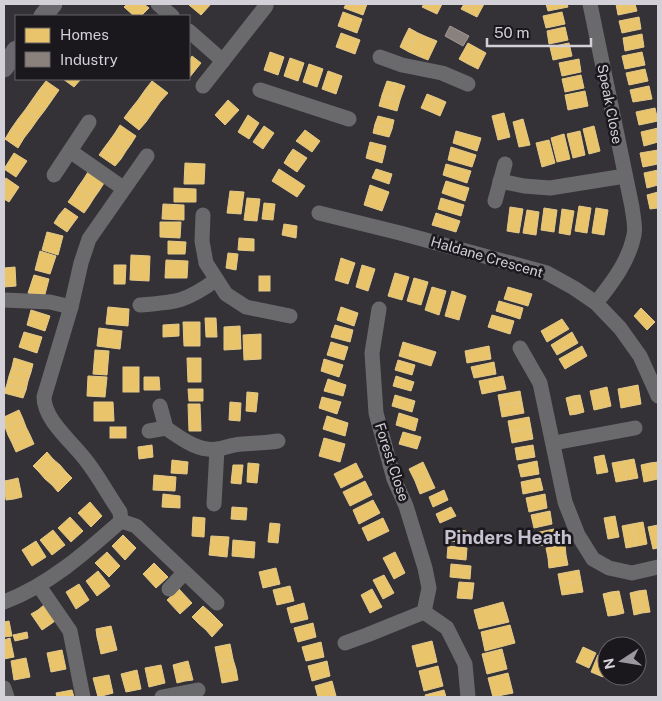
<svg xmlns="http://www.w3.org/2000/svg" width="662" height="701" viewBox="0 0 662 701" font-family="'Public Sans',sans-serif">
<rect width="100%" height="100%" fill="#343237"/>
<!-- homes -->
<g fill="#e9c46a" stroke="#e2c88b">
<path d="M 127,4 L 144,4 L 149,8 L 141,16 L 134,16 L 124,7 Z"/>
<path d="M 190,4 L 211,4 L 201,15 L 189,5 Z"/>
<path d="M 346,4 L 367,4 L 363,15 L 344,8 Z"/>
<path d="M 424,4 L 442,4 L 437,14 L 422,7 Z"/>
<path d="M 464,4 L 474,4 L 469,13 L 461,9 Z"/>
<path d="M 474,4 L 484,4 L 477,17 L 469,13 Z"/>
<path d="M 546,4 L 567,4 L 568,7 L 548,11 Z"/>
<path d="M 616,4 L 635,4 L 637,11 L 618,15 Z"/>
<path d="M 343,12 L 362,19 L 357,33 L 338,26 Z"/>
<path d="M 562,12 L 565,24 L 546,28 L 543,16 Z"/>
<path d="M 639,17 L 641,29 L 622,33 L 619,21 Z"/>
<path d="M 565,27 L 568,40 L 549,44 L 547,31 Z"/>
<path d="M 409,28 L 418,33 L 414,42 L 404,38 Z"/>
<path d="M 341,33 L 360,40 L 355,54 L 336,47 Z"/>
<path d="M 418,33 L 427,37 L 418,56 L 409,52 Z"/>
<path d="M 642,34 L 644,47 L 625,51 L 623,38 Z"/>
<path d="M 427,37 L 437,41 L 428,60 L 418,56 Z"/>
<path d="M 404,38 L 414,42 L 409,52 L 400,47 Z"/>
<path d="M 468,43 L 477,48 L 468,64 L 459,59 Z"/>
<path d="M 569,43 L 572,56 L 553,60 L 550,47 Z"/>
<path d="M 477,48 L 486,53 L 478,69 L 468,64 Z"/>
<path d="M 270,52 L 284,57 L 278,75 L 264,70 Z"/>
<path d="M 642,52 L 645,65 L 625,69 L 622,56 Z"/>
<path d="M 192,56 L 201,63 L 189,78 L 189,61 Z"/>
<path d="M 290,58 L 304,63 L 298,81 L 284,76 Z"/>
<path d="M 579,59 L 581,72 L 562,76 L 559,63 Z"/>
<path d="M 309,64 L 323,69 L 317,87 L 303,82 Z"/>
<path d="M 645,69 L 648,81 L 629,85 L 626,73 Z"/>
<path d="M 328,71 L 342,76 L 336,94 L 322,89 Z"/>
<path d="M 581,75 L 584,88 L 565,92 L 562,79 Z"/>
<path d="M 63,79 L 81,79 L 74,87 Z"/>
<path d="M 46,81 L 59,90 L 52,100 L 39,90 Z"/>
<path d="M 152,81 L 168,93 L 160,102 L 145,90 Z"/>
<path d="M 387,81 L 396,83 L 391,98 L 382,95 Z"/>
<path d="M 396,83 L 405,86 L 400,100 L 391,98 Z"/>
<path d="M 649,86 L 652,99 L 633,102 L 630,90 Z"/>
<path d="M 39,90 L 52,100 L 45,110 L 32,100 Z"/>
<path d="M 145,90 L 160,102 L 153,112 L 138,100 Z"/>
<path d="M 585,91 L 588,106 L 568,110 L 565,95 Z"/>
<path d="M 427,94 L 437,98 L 431,112 L 421,108 Z"/>
<path d="M 382,95 L 400,100 L 397,111 L 379,106 Z"/>
<path d="M 437,98 L 446,102 L 440,116 L 431,112 Z"/>
<path d="M 32,100 L 45,110 L 38,119 L 25,110 Z"/>
<path d="M 138,100 L 153,112 L 146,122 L 130,110 Z"/>
<path d="M 228,100 L 239,110 L 225,125 L 215,115 Z"/>
<path d="M 655,108 L 658,121 L 639,125 L 636,112 Z"/>
<path d="M 25,110 L 38,119 L 31,129 L 18,119 Z"/>
<path d="M 130,110 L 146,122 L 139,130 L 124,118 Z"/>
<path d="M 504,113 L 510,137 L 498,140 L 492,116 Z"/>
<path d="M 248,115 L 259,123 L 249,139 L 238,132 Z"/>
<path d="M 378,116 L 394,120 L 392,129 L 375,124 Z"/>
<path d="M 18,119 L 31,129 L 24,138 L 11,129 Z"/>
<path d="M 523,119 L 530,145 L 519,147 L 513,122 Z"/>
<path d="M 375,124 L 392,129 L 389,137 L 373,133 Z"/>
<path d="M 120,125 L 136,136 L 131,144 L 115,133 Z"/>
<path d="M 264,126 L 274,133 L 263,149 L 253,142 Z"/>
<path d="M 594,126 L 600,151 L 589,154 L 583,129 Z"/>
<path d="M 658,128 L 658,142 L 644,146 L 641,132 Z"/>
<path d="M 11,129 L 24,138 L 18,148 L 5,139 Z"/>
<path d="M 305,130 L 320,141 L 312,152 L 296,141 Z"/>
<path d="M 456,131 L 481,138 L 477,151 L 453,143 Z"/>
<path d="M 580,131 L 585,155 L 573,158 L 567,134 Z"/>
<path d="M 115,133 L 131,144 L 126,151 L 110,140 Z"/>
<path d="M 564,134 L 570,159 L 557,162 L 551,138 Z"/>
<path d="M 110,140 L 126,151 L 121,159 L 104,148 Z"/>
<path d="M 549,140 L 555,163 L 542,167 L 536,143 Z"/>
<path d="M 370,142 L 386,146 L 384,155 L 368,150 Z"/>
<path d="M 451,147 L 476,155 L 472,167 L 448,160 Z"/>
<path d="M 104,148 L 121,159 L 115,166 L 99,155 Z"/>
<path d="M 293,149 L 307,158 L 302,165 L 288,156 Z"/>
<path d="M 368,150 L 384,155 L 382,163 L 366,158 Z"/>
<path d="M 658,150 L 658,164 L 643,167 L 640,153 Z"/>
<path d="M 14,153 L 27,161 L 16,177 L 4,169 Z"/>
<path d="M 288,156 L 302,165 L 297,172 L 284,163 Z"/>
<path d="M 185,163 L 205,164 L 204,184 L 184,184 Z"/>
<path d="M 446,164 L 471,171 L 467,183 L 443,175 Z"/>
<path d="M 279,169 L 305,186 L 297,197 L 272,181 Z"/>
<path d="M 376,169 L 392,174 L 389,184 L 372,178 Z"/>
<path d="M 658,170 L 658,185 L 647,188 L 644,173 Z"/>
<path d="M 88,172 L 104,183 L 99,191 L 83,180 Z"/>
<path d="M 6,178 L 19,187 L 9,202 L 4,199 L 4,181 Z"/>
<path d="M 83,180 L 99,191 L 94,198 L 78,187 Z"/>
<path d="M 446,181 L 469,188 L 465,201 L 442,193 Z"/>
<path d="M 370,185 L 389,192 L 382,211 L 364,205 Z"/>
<path d="M 78,187 L 94,198 L 89,206 L 73,195 Z"/>
<path d="M 174,188 L 196,189 L 196,202 L 174,202 Z"/>
<path d="M 230,191 L 244,192 L 241,214 L 227,213 Z"/>
<path d="M 658,192 L 658,208 L 650,209 L 647,195 Z"/>
<path d="M 73,195 L 89,206 L 84,213 L 68,202 Z"/>
<path d="M 247,198 L 260,199 L 257,221 L 244,220 Z"/>
<path d="M 441,198 L 464,205 L 461,216 L 438,209 Z"/>
<path d="M 264,203 L 275,204 L 273,220 L 262,219 Z"/>
<path d="M 163,204 L 184,205 L 184,220 L 162,219 Z"/>
<path d="M 579,206 L 591,208 L 587,233 L 575,231 Z"/>
<path d="M 510,207 L 523,209 L 519,233 L 507,231 Z"/>
<path d="M 65,208 L 78,217 L 72,225 L 59,215 Z"/>
<path d="M 544,208 L 557,210 L 554,232 L 541,230 Z"/>
<path d="M 596,208 L 608,210 L 604,235 L 592,233 Z"/>
<path d="M 562,209 L 574,211 L 570,235 L 559,233 Z"/>
<path d="M 527,210 L 539,212 L 536,235 L 523,233 Z"/>
<path d="M 436,213 L 460,221 L 456,232 L 432,225 Z"/>
<path d="M 59,215 L 72,225 L 67,232 L 54,223 Z"/>
<path d="M 160,222 L 181,222 L 180,238 L 160,237 Z"/>
<path d="M 284,224 L 297,226 L 296,238 L 282,235 Z"/>
<path d="M 47,232 L 63,236 L 58,255 L 42,250 Z"/>
<path d="M 239,238 L 254,239 L 254,251 L 238,250 Z"/>
<path d="M 168,241 L 186,242 L 185,254 L 168,254 Z"/>
<path d="M 40,251 L 56,256 L 50,274 L 35,270 Z"/>
<path d="M 228,253 L 238,254 L 236,270 L 226,268 Z"/>
<path d="M 131,255 L 150,256 L 149,281 L 130,280 Z"/>
<path d="M 341,258 L 355,263 L 348,284 L 335,280 Z"/>
<path d="M 166,260 L 188,261 L 187,278 L 165,278 Z"/>
<path d="M 114,265 L 126,265 L 125,284 L 114,284 Z"/>
<path d="M 362,265 L 375,269 L 368,291 L 356,287 Z"/>
<path d="M 15,267 L 16,286 L 4,287 L 4,268 Z"/>
<path d="M 395,273 L 409,277 L 402,300 L 388,296 Z"/>
<path d="M 34,275 L 49,279 L 44,298 L 28,293 Z"/>
<rect x="259" y="276" width="11" height="15"/>
<path d="M 414,278 L 428,282 L 421,305 L 407,301 Z"/>
<path d="M 432,287 L 446,291 L 439,315 L 425,310 Z"/>
<path d="M 508,287 L 532,294 L 528,306 L 504,299 Z"/>
<path d="M 452,291 L 466,296 L 459,320 L 445,316 Z"/>
<path d="M 499,301 L 523,308 L 520,319 L 496,311 Z"/>
<path d="M 108,307 L 129,309 L 128,326 L 106,324 Z"/>
<path d="M 341,307 L 358,313 L 354,326 L 337,320 Z"/>
<path d="M 641,308 L 655,322 L 647,330 L 634,316 Z"/>
<path d="M 31,310 L 50,316 L 45,331 L 27,325 Z"/>
<path d="M 492,315 L 514,321 L 510,334 L 488,327 Z"/>
<path d="M 205,318 L 216,318 L 217,337 L 206,337 Z"/>
<path d="M 562,319 L 569,329 L 547,342 L 541,331 Z"/>
<path d="M 183,322 L 200,322 L 200,346 L 184,346 Z"/>
<path d="M 179,324 L 179,336 L 163,337 L 163,325 Z"/>
<path d="M 335,325 L 353,330 L 350,342 L 331,337 Z"/>
<path d="M 240,326 L 241,349 L 224,350 L 224,327 Z"/>
<path d="M 99,328 L 122,331 L 120,349 L 97,346 Z"/>
<path d="M 24,332 L 42,337 L 37,353 L 19,347 Z"/>
<path d="M 572,332 L 578,343 L 557,355 L 551,345 Z"/>
<path d="M 261,334 L 261,359 L 244,360 L 243,335 Z"/>
<path d="M 331,342 L 348,347 L 344,360 L 327,355 Z"/>
<path d="M 403,342 L 436,352 L 431,366 L 399,356 Z"/>
<path d="M 489,346 L 491,359 L 467,363 L 465,351 Z"/>
<path d="M 582,346 L 587,356 L 565,369 L 559,359 Z"/>
<path d="M 95,350 L 109,351 L 107,375 L 93,374 Z"/>
<path d="M 14,358 L 33,364 L 31,372 L 12,367 Z"/>
<path d="M 187,358 L 201,358 L 201,382 L 188,382 Z"/>
<path d="M 324,359 L 343,365 L 339,377 L 321,371 Z"/>
<path d="M 398,360 L 415,365 L 412,375 L 395,370 Z"/>
<path d="M 494,362 L 496,374 L 474,378 L 471,367 Z"/>
<path d="M 12,367 L 31,372 L 28,381 L 9,376 Z"/>
<rect x="123" y="367" width="16" height="25"/>
<path d="M 9,376 L 28,381 L 26,390 L 7,384 Z"/>
<path d="M 88,376 L 107,377 L 105,397 L 87,396 Z"/>
<path d="M 396,376 L 414,382 L 411,391 L 393,386 Z"/>
<path d="M 503,376 L 506,389 L 482,394 L 479,381 Z"/>
<path d="M 144,377 L 159,377 L 160,390 L 144,390 Z"/>
<path d="M 328,379 L 346,385 L 343,396 L 324,391 Z"/>
<path d="M 7,384 L 26,390 L 23,398 L 4,393 Z"/>
<path d="M 638,385 L 641,404 L 631,406 L 628,387 Z"/>
<path d="M 607,387 L 611,406 L 603,408 L 599,389 Z"/>
<path d="M 628,387 L 631,406 L 621,408 L 618,389 Z"/>
<path d="M 188,389 L 203,389 L 203,401 L 189,401 Z"/>
<path d="M 599,389 L 603,408 L 594,410 L 590,391 Z"/>
<path d="M 520,391 L 522,402 L 500,406 L 498,395 Z"/>
<path d="M 247,392 L 258,393 L 256,412 L 246,411 Z"/>
<path d="M 395,395 L 415,401 L 412,412 L 392,406 Z"/>
<path d="M 580,395 L 584,412 L 577,414 L 573,396 Z"/>
<path d="M 573,396 L 577,414 L 570,415 L 566,398 Z"/>
<path d="M 322,397 L 341,402 L 337,414 L 319,408 Z"/>
<path d="M 94,402 L 113,402 L 114,421 L 94,421 Z"/>
<path d="M 230,402 L 241,403 L 240,421 L 229,420 Z"/>
<path d="M 522,402 L 524,413 L 502,417 L 500,406 Z"/>
<path d="M 188,404 L 200,404 L 201,431 L 189,431 Z"/>
<path d="M 19,410 L 23,419 L 5,427 L 4,417 Z"/>
<path d="M 399,413 L 418,419 L 415,431 L 396,425 Z"/>
<path d="M 327,416 L 348,423 L 345,436 L 323,429 Z"/>
<path d="M 529,417 L 531,428 L 510,432 L 508,421 Z"/>
<path d="M 23,419 L 26,427 L 8,435 L 5,427 Z"/>
<path d="M 26,427 L 30,435 L 12,443 L 8,435 Z"/>
<rect x="110" y="427" width="16" height="11"/>
<path d="M 531,428 L 533,439 L 512,443 L 510,432 Z"/>
<path d="M 403,432 L 421,437 L 417,449 L 399,444 Z"/>
<path d="M 30,435 L 34,444 L 16,452 L 12,443 Z"/>
<path d="M 324,438 L 345,444 L 340,462 L 319,456 Z"/>
<path d="M 152,445 L 153,457 L 139,459 L 138,447 Z"/>
<path d="M 533,445 L 535,457 L 517,460 L 515,448 Z"/>
<path d="M 47,452 L 53,459 L 39,472 L 33,466 Z"/>
<path d="M 604,455 L 608,472 L 597,474 L 594,457 Z"/>
<path d="M 53,459 L 60,465 L 45,479 L 39,472 Z"/>
<path d="M 634,459 L 638,478 L 627,480 L 623,461 Z"/>
<path d="M 172,460 L 188,462 L 187,474 L 171,473 Z"/>
<path d="M 537,461 L 539,474 L 521,477 L 518,465 Z"/>
<path d="M 623,461 L 627,480 L 616,482 L 612,463 Z"/>
<path d="M 423,462 L 429,475 L 415,481 L 409,469 Z"/>
<path d="M 658,462 L 658,479 L 653,480 L 650,463 Z"/>
<path d="M 248,463 L 259,464 L 257,483 L 247,482 Z"/>
<path d="M 356,463 L 363,477 L 341,488 L 334,474 Z"/>
<path d="M 650,463 L 653,480 L 644,482 L 641,465 Z"/>
<path d="M 60,465 L 66,472 L 52,485 L 45,479 Z"/>
<path d="M 233,465 L 243,465 L 241,484 L 231,483 Z"/>
<path d="M 66,472 L 72,478 L 58,492 L 52,485 Z"/>
<path d="M 154,475 L 176,477 L 175,491 L 153,490 Z"/>
<path d="M 429,475 L 435,488 L 420,494 L 415,481 Z"/>
<path d="M 18,478 L 22,497 L 14,499 L 10,480 Z"/>
<path d="M 540,478 L 543,490 L 523,494 L 521,482 Z"/>
<path d="M 10,480 L 14,499 L 6,500 L 4,481 Z"/>
<path d="M 365,481 L 372,495 L 350,506 L 343,492 Z"/>
<path d="M 444,490 L 448,500 L 433,507 L 429,497 Z"/>
<path d="M 163,494 L 180,496 L 180,508 L 162,507 Z"/>
<path d="M 545,494 L 547,508 L 529,512 L 526,498 Z"/>
<path d="M 373,500 L 380,513 L 359,524 L 353,510 Z"/>
<path d="M 90,502 L 102,516 L 91,527 L 78,513 Z"/>
<path d="M 232,507 L 247,508 L 246,520 L 231,519 Z"/>
<path d="M 451,507 L 456,516 L 440,523 L 436,514 Z"/>
<path d="M 550,511 L 552,524 L 534,528 L 531,515 Z"/>
<path d="M 615,516 L 619,537 L 608,539 L 604,518 Z"/>
<path d="M 70,517 L 83,531 L 71,542 L 58,528 Z"/>
<path d="M 193,517 L 205,518 L 204,537 L 192,536 Z"/>
<path d="M 383,518 L 389,531 L 368,541 L 362,528 Z"/>
<path d="M 643,522 L 647,544 L 637,546 L 632,524 Z"/>
<path d="M 270,523 L 280,524 L 278,543 L 268,542 Z"/>
<path d="M 632,524 L 637,546 L 626,548 L 622,526 Z"/>
<path d="M 658,525 L 658,548 L 653,549 L 648,527 Z"/>
<path d="M 448,529 L 466,531 L 465,542 L 447,541 Z"/>
<path d="M 554,529 L 556,542 L 538,546 L 535,533 Z"/>
<path d="M 53,530 L 65,545 L 52,555 L 40,540 Z"/>
<path d="M 123,535 L 136,548 L 125,560 L 112,546 Z"/>
<path d="M 211,536 L 229,537 L 227,557 L 209,555 Z"/>
<path d="M 233,540 L 255,542 L 254,558 L 232,556 Z"/>
<path d="M 36,541 L 46,557 L 32,566 L 22,550 Z"/>
<path d="M 565,545 L 566,555 L 548,558 L 546,548 Z"/>
<path d="M 448,546 L 467,548 L 466,560 L 447,558 Z"/>
<path d="M 107,552 L 120,566 L 109,577 L 95,563 Z"/>
<path d="M 395,552 L 405,573 L 394,579 L 383,558 Z"/>
<path d="M 566,555 L 568,565 L 549,568 L 548,558 Z"/>
<path d="M 154,563 L 168,577 L 156,588 L 143,574 Z"/>
<path d="M 451,564 L 471,566 L 470,579 L 450,577 Z"/>
<path d="M 276,568 L 280,584 L 263,588 L 259,572 Z"/>
<path d="M 579,570 L 581,581 L 560,585 L 558,574 Z"/>
<path d="M 98,571 L 110,586 L 97,596 L 86,581 Z"/>
<path d="M 384,575 L 394,593 L 383,599 L 373,580 Z"/>
<path d="M 581,581 L 583,592 L 562,595 L 560,585 Z"/>
<path d="M 459,582 L 474,583 L 472,599 L 457,598 Z"/>
<path d="M 79,584 L 89,600 L 76,609 L 66,592 Z"/>
<path d="M 290,586 L 294,601 L 277,605 L 273,590 Z"/>
<path d="M 179,589 L 192,603 L 180,614 L 167,600 Z"/>
<path d="M 372,589 L 382,607 L 370,613 L 361,595 Z"/>
<path d="M 646,590 L 650,612 L 642,613 L 638,591 Z"/>
<path d="M 619,591 L 624,613 L 616,615 L 611,592 Z"/>
<path d="M 638,591 L 642,613 L 634,615 L 630,593 Z"/>
<path d="M 611,592 L 616,615 L 608,616 L 603,594 Z"/>
<path d="M 503,602 L 509,622 L 479,629 L 474,610 Z"/>
<path d="M 304,603 L 308,619 L 291,623 L 287,608 Z"/>
<path d="M 44,605 L 55,621 L 48,626 L 38,610 Z"/>
<path d="M 203,606 L 210,612 L 199,624 L 192,617 Z"/>
<path d="M 38,610 L 48,626 L 42,630 L 31,614 Z"/>
<path d="M 210,612 L 217,619 L 206,630 L 199,624 Z"/>
<path d="M 217,619 L 223,625 L 212,637 L 206,630 Z"/>
<path d="M 9,621 L 12,636 L 4,637 L 4,622 Z"/>
<path d="M 313,623 L 316,637 L 298,642 L 294,628 Z"/>
<path d="M 510,625 L 515,643 L 485,651 L 481,632 Z"/>
<path d="M 111,626 L 113,634 L 97,637 L 96,629 Z"/>
<path d="M 27,632 L 28,638 L 15,641 L 13,635 Z"/>
<path d="M 113,634 L 115,642 L 99,645 L 97,637 Z"/>
<path d="M 10,638 L 14,657 L 4,659 L 4,640 Z"/>
<path d="M 432,641 L 437,662 L 417,667 L 412,646 Z"/>
<path d="M 115,642 L 117,650 L 101,654 L 99,645 Z"/>
<path d="M 321,642 L 324,657 L 306,661 L 302,647 Z"/>
<path d="M 230,644 L 233,659 L 218,662 L 215,647 Z"/>
<path d="M 583,647 L 596,653 L 589,668 L 576,662 Z"/>
<path d="M 502,649 L 507,669 L 487,674 L 482,654 Z"/>
<path d="M 62,650 L 66,669 L 51,672 L 47,653 Z"/>
<path d="M 598,655 L 607,658 L 607,667 L 603,677 L 591,672 Z"/>
<path d="M 26,658 L 30,677 L 14,680 L 11,661 Z"/>
<path d="M 233,659 L 236,669 L 220,672 L 218,662 Z"/>
<path d="M 188,661 L 193,680 L 185,681 L 180,663 Z"/>
<path d="M 327,661 L 330,676 L 312,681 L 308,666 Z"/>
<path d="M 180,663 L 185,681 L 177,683 L 173,665 Z"/>
<path d="M 161,665 L 165,683 L 149,687 L 145,668 Z"/>
<path d="M 438,666 L 443,686 L 424,691 L 419,671 Z"/>
<path d="M 236,669 L 238,680 L 222,683 L 220,672 Z"/>
<path d="M 137,670 L 141,689 L 126,692 L 121,674 Z"/>
<path d="M 508,673 L 513,693 L 493,697 L 488,678 Z"/>
<path d="M 109,675 L 113,693 L 98,697 L 93,678 Z"/>
<path d="M 332,681 L 336,696 L 318,697 L 315,686 Z"/>
<path d="M 72,690 L 74,697 L 57,697 L 56,693 Z"/>
<path d="M 444,690 L 446,697 L 426,697 L 425,695 Z"/>
</g>
<!-- industry -->
<path fill="#8a817c" stroke="#a09997" d="M 450,26 L 469,36 L 463,46 L 445,36 Z"/>
<g fill="none" stroke-linecap="round" stroke-linejoin="round">
<!-- minor -->
<g stroke="#6a696c" stroke-width="15">
<path d="M 158,4 L 172,16"/>
<path d="M 590,4 L 632,207 C 633,216 636,227 634,235 C 629,261 612,283 596,303"/>
<path d="M 189,31 L 223,61"/>
<path d="M 380,57 L 402,65 L 442,73 L 468,84"/>
<path d="M 203,86 L 266,6"/>
<path d="M 260,90 L 349,119"/>
<path d="M 70,151 L 123,188"/>
<path d="M 54,175 L 89,122"/>
<path d="M 500,181 L 524,186 L 550,188 L 625,176"/>
<path d="M 495,201 L 505,164"/>
<path d="M 319,213 L 400,233 L 547,273 L 574,288 L 596,303 L 620,328 L 640,356 L 658,396"/>
<path d="M 203,215 L 202,241 L 206,263 L 226,294 L 246,307 L 290,316"/>
<path d="M 4,300 L 50,302 L 71,307 L 44,397 C 44,421 74,443 88,463 C 100,479 109,496 120,512 L 121,521 C 85,553 49,585 4,602"/>
<path d="M 140,305 C 177,302 185,302 216,280"/>
<path d="M 71,307 L 81,263 L 89,239 L 147,156"/>
<path d="M 520,348 L 540,383 L 565,502 L 578,535 L 593,559 L 609,568 L 632,573 L 658,567"/>
<path d="M 160,406 L 166,428 C 182,439 198,452 219,449 C 227,447 235,444 242,444 C 254,443 266,443 278,441"/>
<path d="M 149,431 L 166,428"/>
<path d="M 554,443 L 635,428"/>
<path d="M 214,504 L 217,449"/>
<path d="M 121,521 L 136,526 L 217,603"/>
<path d="M 39,586 L 70,631 L 83,697"/>
<path d="M 169,589 L 184,573"/>
<path d="M 424,612 L 447,628 L 465,664 L 468,697"/>
<path d="M 345,643 L 367,635 L 424,612 L 429,588 L 425,568 L 406,506 L 394,479 L 376,413 L 372,353 L 379,309"/>
<path d="M 4,688 L 7,697"/>
<path d="M 162,697 L 198,690"/>
</g>
<!-- major -->
<g stroke="#6b696e" stroke-width="19">
<path d="M 43,16 L 53,4"/>
<path d="M 4,68 L 16,50"/>
</g>
</g>
<g text-anchor="middle" dominant-baseline="central" stroke-width="5" stroke-linejoin="round" paint-order="stroke">
<!-- street labels -->
<g font-size="14" fill="#d3d0d7" stroke="#1a181d">
<text transform="translate(610 104) rotate(79)">Speak Close</text>
<text transform="translate(487 257) rotate(16)">Haldane Crescent</text>
<text transform="translate(392 462) rotate(72)">Forest Close</text>
</g>
<!-- district labels -->
<g font-size="19" font-weight="bold" fill="#c6c1cf" stroke="#1a181d">
<text x="508" y="537">Pinders Heath</text>
</g>
</g>
<!-- border -->
<rect width="662" height="701" fill="none" stroke="#d3d0d7" stroke-width="10"/>
<!-- legend -->
<rect x="15" y="15" width="175" height="65" fill="#1a181d" stroke="#646267"/>
<rect x="25" y="28" width="25" height="15" fill="#e9c46a" stroke="#646267"/>
<text x="60" y="40" font-size="15" fill="#d3d0d7">Homes</text>
<rect x="25" y="52" width="25" height="15" fill="#8a817c" stroke="#646267"/>
<text x="60" y="65" font-size="15" fill="#d3d0d7">Industry</text>
<!-- north arrow -->
<g transform="translate(622 661) rotate(258)"><circle r="24" fill="#1a181d" stroke="#646267"/>
<path d="M0-4L9 19L0 12L-9 19Z" fill="#9b999f"/>
<text y="-8" font-size="14" font-weight="bold" text-anchor="middle" fill="#d3d0d7">N</text>
</g>
<!-- scale -->
<path d="M487 38v8h104v-8" fill="none" stroke="#d3d0d7" stroke-width="2.5"/>
<text x="494" y="38" font-size="15" fill="#d3d0d7" stroke="#1a181d" stroke-width="4" paint-order="stroke">50 m</text>
</svg>
